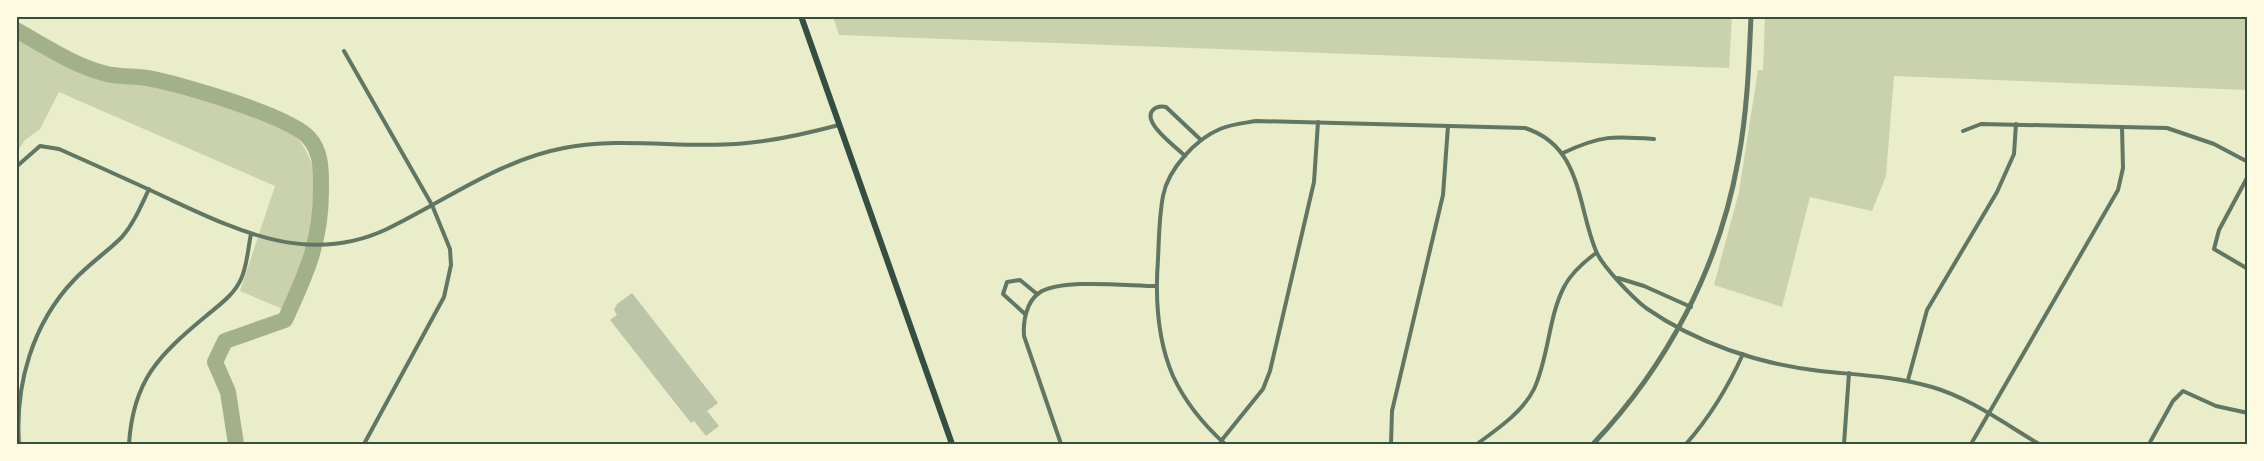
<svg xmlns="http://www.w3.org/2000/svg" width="2264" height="461" viewBox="0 0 2264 461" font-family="'Exo 2',sans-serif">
<rect width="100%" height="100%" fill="#e9edc9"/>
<!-- green -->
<g fill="#cad2ad">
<path d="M 833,17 L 833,16 L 1732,17 L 1729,68 L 839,35 Z"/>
<path d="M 1765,17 L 2247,17 L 2247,90 L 1894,76 L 1886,176 L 1872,211 L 1810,197 L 1782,307 L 1714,285 L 1739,192 L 1758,70 L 1763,70 Z"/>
<path d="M 17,32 C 37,45 61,64 84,71 C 133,85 275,103 302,144 C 334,192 306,264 285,310 L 240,291 L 275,186 L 59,92 L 40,129 L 25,140 L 17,152 Z"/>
</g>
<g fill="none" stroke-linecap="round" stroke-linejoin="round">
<!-- river -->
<path stroke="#a3b18a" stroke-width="16" d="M 16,30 C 45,46 74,66 107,74 C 120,77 134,76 147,78 C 178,83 290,116 309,138 C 321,151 321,169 321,185 C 322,240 307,272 285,320 L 225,341 L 215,362 L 228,392 L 236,444"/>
</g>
<!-- building -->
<path fill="#bcc5a7" d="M 632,293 L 718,403 L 707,411 L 719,426 L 706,436 L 694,421 L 691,423 L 610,320 L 617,315 L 614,310 L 617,304 Z"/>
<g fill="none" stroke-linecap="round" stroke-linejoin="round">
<!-- minor -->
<g stroke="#617663" stroke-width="4">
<path d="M 344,51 L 432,205 L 450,249 L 451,265 L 444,297 L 364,444"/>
<path d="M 1963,131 L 1981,124 L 2167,128 L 2214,144 L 2248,162"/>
<path d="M 1563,153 C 1601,135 1614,136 1654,139"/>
<path d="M 1185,156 C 1176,147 1141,122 1153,110 C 1157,106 1161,106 1166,107 L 1201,140"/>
<path d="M 16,167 L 40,146 L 59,149 C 95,165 131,181 167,198 C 238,231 309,266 387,229 C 445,201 500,160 564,148 C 621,137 679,148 736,144 C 771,142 805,134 839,125"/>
<path d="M 2248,176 L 2219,230 L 2214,249 L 2248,269"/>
<path d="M 1618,278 L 1644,286 L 1691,307"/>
<path d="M 1025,314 L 1003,294 L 1007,282 L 1020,280 L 1037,294"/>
<path d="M 1908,380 L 1927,310 L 1997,192 L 2014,154 L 2016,124"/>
<path d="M 1221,441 L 1263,389 L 1270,371 L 1314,182 L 1318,122"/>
<path d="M 19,444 C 15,385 32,324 74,280 C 89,264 107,252 122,237 C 134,223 141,206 149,189"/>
<path d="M 129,444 C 133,380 159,355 206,316 C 219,305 234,295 241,279 C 247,267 248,248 251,234"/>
<path d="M 1061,444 L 1024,336 C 1023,322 1026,302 1039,293 C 1060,278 1129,286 1156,286"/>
<path d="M 1225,444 C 1204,425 1185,402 1173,376 C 1157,339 1155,299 1158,259 C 1159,239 1159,217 1163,196 C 1168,169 1196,139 1220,129 C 1231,124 1245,123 1256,121 L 1525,128 C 1582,146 1577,205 1596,251 C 1602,266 1633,298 1646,308 C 1696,343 1759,364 1820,371 C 1858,375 1894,376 1932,387 C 1970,398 2005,424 2039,444"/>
<path d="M 1391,444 L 1392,411 L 1443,195 L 1448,126"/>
<path d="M 1477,444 C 1496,430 1523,412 1534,389 C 1549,357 1548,318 1564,287 C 1571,273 1584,262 1596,253"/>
<path d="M 1686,444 C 1710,417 1728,387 1743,354"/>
<path d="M 1844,444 L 1849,373"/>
<path d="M 1971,444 L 2118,190 L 2123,168 L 2122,127"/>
<path d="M 2149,444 L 2173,401 L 2183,391 L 2216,406 L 2248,413"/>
</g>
<!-- tertiary -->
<path stroke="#617663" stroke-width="5" d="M 1593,444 C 1667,366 1719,268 1738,161 C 1747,114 1749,65 1751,16"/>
<!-- secondary -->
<path stroke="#344e41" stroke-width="6" d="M 801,16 L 952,444"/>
</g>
<!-- border -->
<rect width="2264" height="461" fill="none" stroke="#fefae0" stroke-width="36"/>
<rect x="18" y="18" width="2228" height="425" fill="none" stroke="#344e41" stroke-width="2"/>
</svg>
